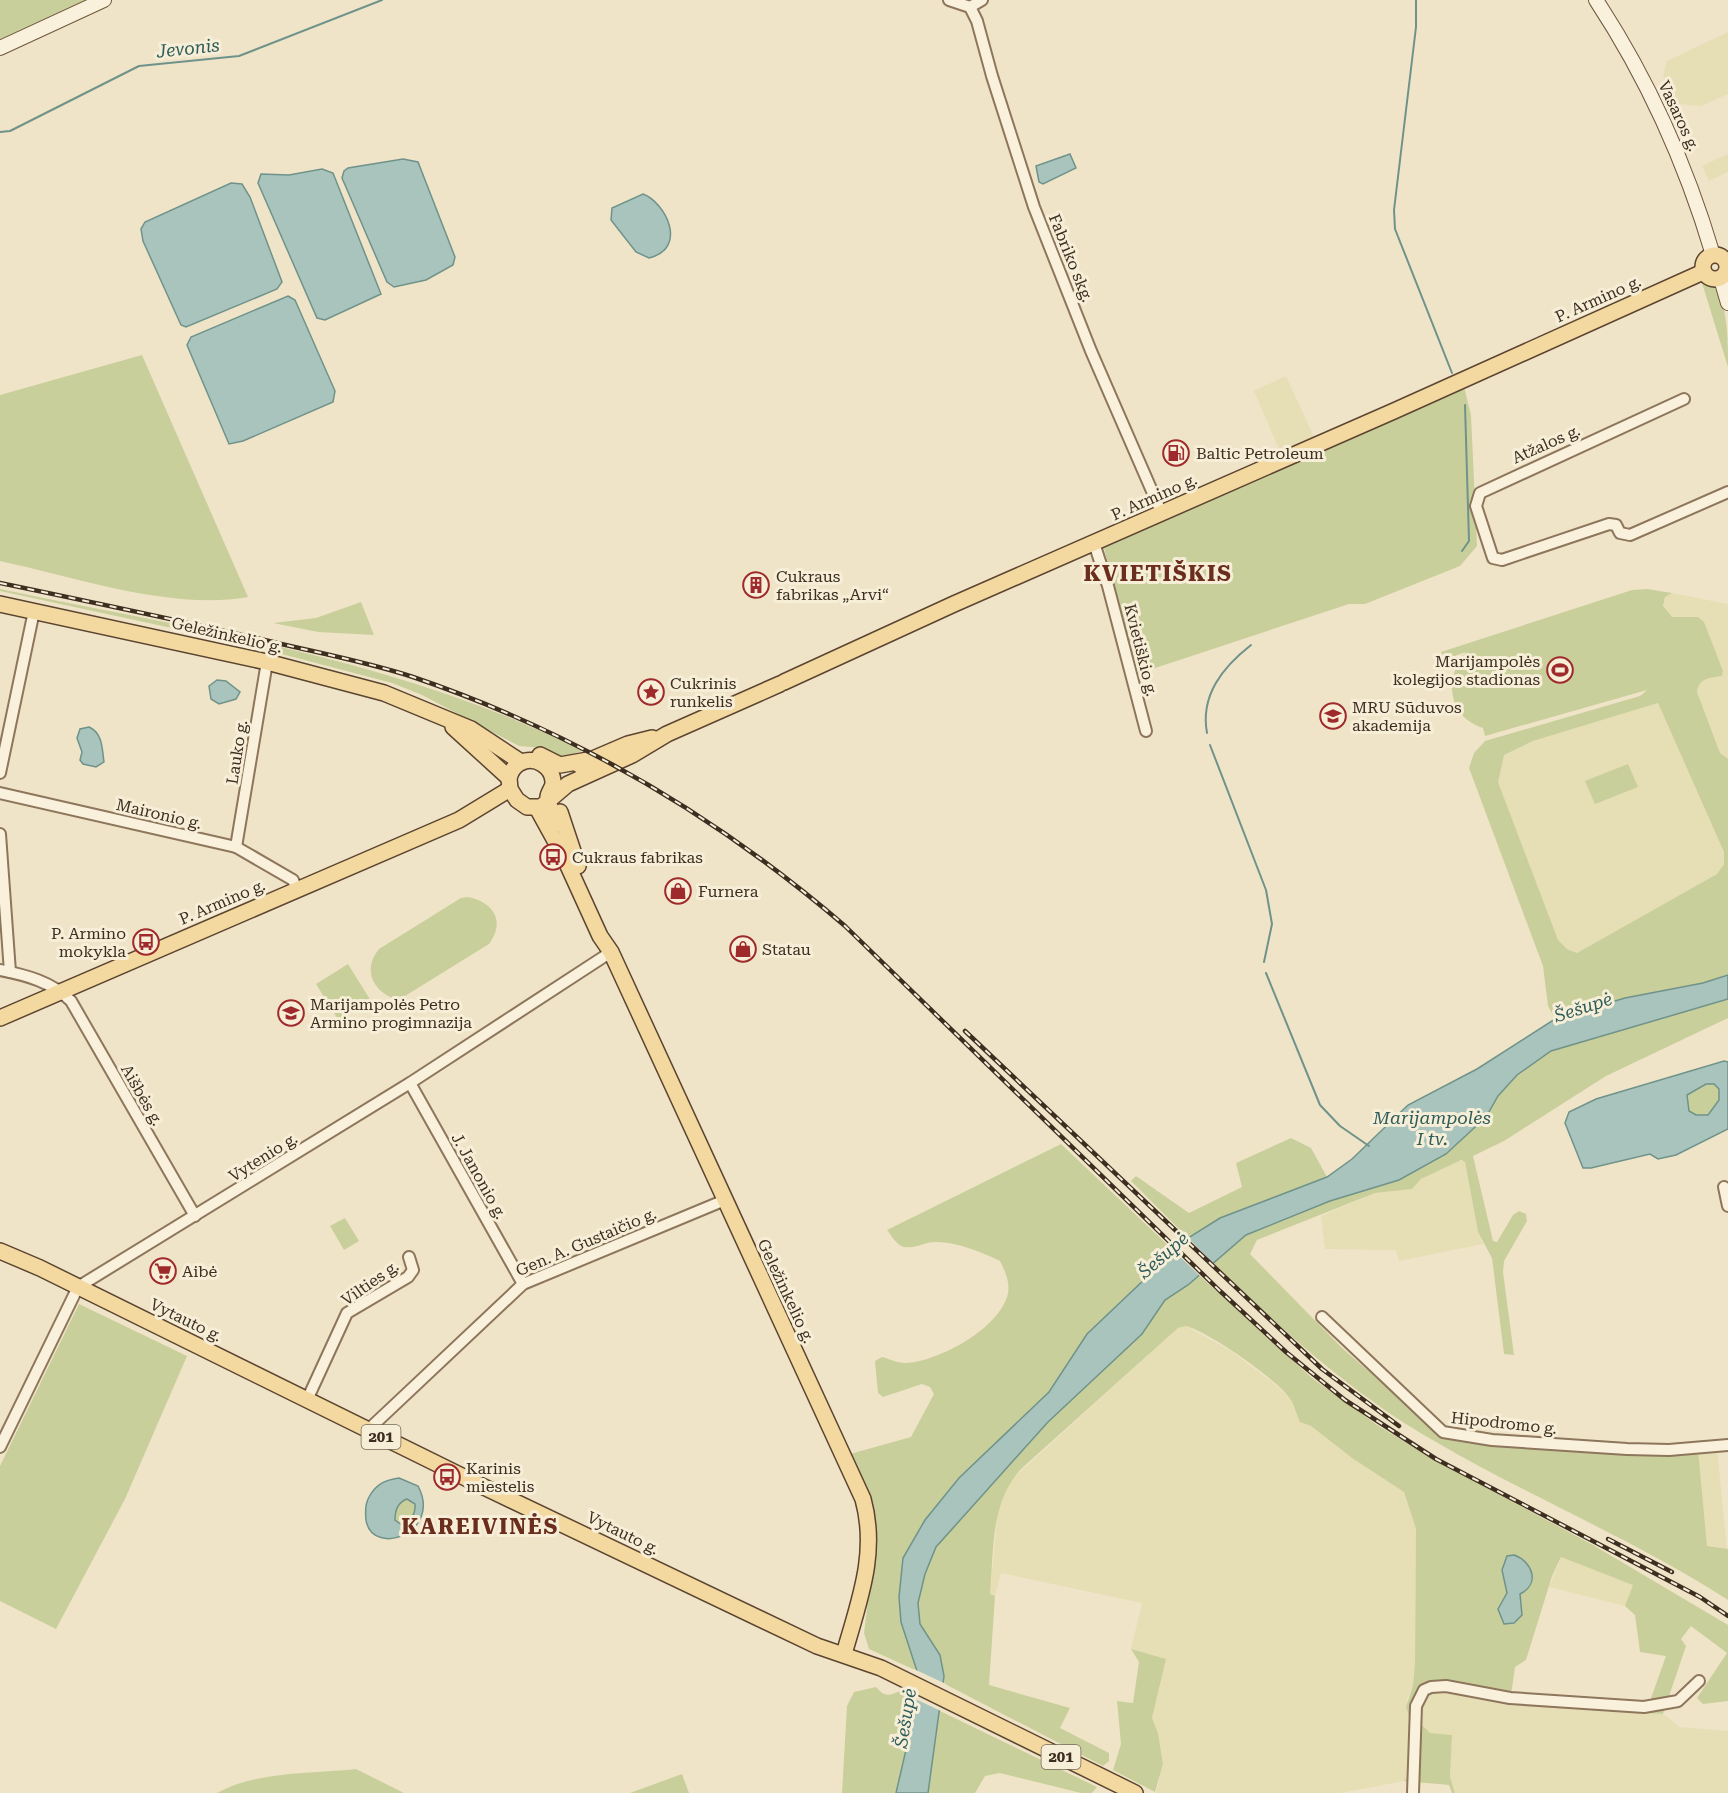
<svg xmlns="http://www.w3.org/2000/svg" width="1728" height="1793" viewBox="0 0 1728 1793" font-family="'Roboto Serif',serif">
<rect width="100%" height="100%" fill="#f0e4c8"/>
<!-- farmland -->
<g fill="#e6deb5">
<path d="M 1728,32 L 1728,94 L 1701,106 L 1679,104 L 1663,76 L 1667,61 Z"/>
<path d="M 1728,154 L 1728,172 L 1709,181 L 1702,166 Z"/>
<path d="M 1286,376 L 1315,439 L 1281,454 L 1254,391 Z"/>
<path d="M 1672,593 L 1728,604 L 1728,759 L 1720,753 L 1697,692 L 1698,684 L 1704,679 L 1722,676 L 1723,671 L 1704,622 L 1698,617 L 1672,617 L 1663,607 L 1665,597 Z"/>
<path d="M 1658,703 L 1724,852 L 1724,864 L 1717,874 L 1577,953 L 1567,949 L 1558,941 L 1498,782 L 1500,764 L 1504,755 L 1533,741 Z"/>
<path d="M 1457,1160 L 1465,1162 L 1478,1232 L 1483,1244 L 1399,1261 L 1396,1250 L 1325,1249 L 1321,1216 L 1375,1193 L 1412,1189 L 1421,1179 Z"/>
<path d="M 1186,1326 L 1231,1351 L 1272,1382 L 1289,1397 L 1300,1422 L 1311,1426 L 1352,1458 L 1404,1492 L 1416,1529 L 1415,1663 L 1413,1685 L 1407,1699 L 1410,1719 L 1409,1775 L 1404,1781 L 1341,1793 L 1156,1793 L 1163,1764 L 1158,1733 L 1152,1718 L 1166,1659 L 1131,1649 L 1142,1603 L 1001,1573 L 995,1596 L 990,1594 L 998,1510 L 1010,1481 L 1178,1328 Z"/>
<path d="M 1698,1449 L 1717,1449 L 1727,1549 L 1707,1546 Z"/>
<path d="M 1561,1557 L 1634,1585 L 1625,1606 L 1549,1587 Z"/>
<path d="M 1437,1691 L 1512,1702 L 1520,1706 L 1663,1714 L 1680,1727 L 1728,1731 L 1728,1793 L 1455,1793 L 1450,1777 L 1452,1735 L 1429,1733 L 1422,1726 L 1423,1704 L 1429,1694 Z"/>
</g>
<!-- green -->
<g fill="#c9cf9b" fill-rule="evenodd">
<path d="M 0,0 L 94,0 L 0,43 Z"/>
<path d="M 1702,283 L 1713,284 C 1728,304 1728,340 1728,367 Z"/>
<path d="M 142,355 L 248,597 C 174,611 74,577 0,561 L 0,395 Z"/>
<path d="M 1464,387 L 1471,415 L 1477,546 L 1460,566 L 1365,604 L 1349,604 L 1137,674 L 1104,548 Z"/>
<path d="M 0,589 C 195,630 403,659 582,751 L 561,758 L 543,748 L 519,746 L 422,695 L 392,683 L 232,641 L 0,591 Z"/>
<path d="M 1647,589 L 1672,593 L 1665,597 L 1663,606 L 1672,617 L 1698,617 L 1704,622 L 1723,671 L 1722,676 C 1709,678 1699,678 1697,692 L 1720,753 L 1728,759 L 1728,975 L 1703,983 L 1625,998 L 1555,1019 L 1548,1006 L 1543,966 L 1469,768 L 1474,753 L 1485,741 L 1640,696 L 1647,690 L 1485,736 L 1483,728 C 1448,717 1443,678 1466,652 L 1443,660 L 1440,658 L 1441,652 L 1632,590 ZM 1658,703 L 1724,852 L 1724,864 L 1717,874 L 1577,953 L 1567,949 L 1558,940 L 1498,782 L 1504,755 L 1533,741 Z"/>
<path d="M 361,602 L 374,635 L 318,632 L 273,623 L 316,618 Z"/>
<path d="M 1628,764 L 1638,787 L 1595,804 L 1585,781 Z"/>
<path d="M 468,897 C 493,902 506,921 489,944 L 405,996 L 392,998 C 370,988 364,967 379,949 L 461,898 Z"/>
<path d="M 348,964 L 371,1001 L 339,1021 L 316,984 Z"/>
<path d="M 1728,999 L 1728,1018 L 1606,1076 L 1504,1141 L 1473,1156 L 1493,1241 L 1497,1242 L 1513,1215 L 1519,1211 L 1526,1214 L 1527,1221 L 1504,1261 L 1503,1272 L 1514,1355 L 1504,1354 L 1492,1258 L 1478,1232 L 1465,1162 L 1461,1160 L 1421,1179 L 1412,1189 L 1375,1193 L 1257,1240 L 1250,1254 L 1342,1348 L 1445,1438 L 1527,1446 L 1698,1449 L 1707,1546 L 1728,1549 L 1728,1600 C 1635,1540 1532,1498 1436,1442 C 1353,1395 1281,1329 1213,1263 L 1246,1235 L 1330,1201 L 1399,1180 L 1446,1154 L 1486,1117 L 1498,1096 L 1517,1075 L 1551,1051 Z"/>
<path d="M 1706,1084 L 1714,1084 L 1719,1089 L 1719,1100 L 1707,1115 L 1696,1115 L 1689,1111 L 1687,1095 Z"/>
<path d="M 1291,1138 L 1311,1148 L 1327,1177 L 1220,1218 L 1188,1238 L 1131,1181 L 1136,1176 L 1189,1213 L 1242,1187 L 1236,1163 Z"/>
<path d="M 1061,1144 L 1174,1251 L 1087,1334 L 1049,1392 L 959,1478 L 901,1622 L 917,1671 L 869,1649 L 864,1633 L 876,1537 L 874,1519 L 850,1454 L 911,1437 L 934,1394 L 930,1387 L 922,1384 L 883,1397 L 878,1393 L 875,1361 L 882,1357 C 889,1359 897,1363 905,1363 C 938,1362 1001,1328 1008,1293 C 1010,1282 1005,1271 1000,1261 C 981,1252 958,1242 936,1242 C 924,1242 915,1249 904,1247 C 896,1245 892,1236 887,1230 Z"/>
<path d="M 345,1218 L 359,1241 L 344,1250 L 330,1226 Z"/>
<path d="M 1199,1275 L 1312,1378 L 1377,1425 L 1435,1460 L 1593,1545 L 1728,1625 L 1728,1701 L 1703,1704 L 1697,1698 L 1727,1653 L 1691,1626 L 1681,1639 L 1686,1646 L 1663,1714 L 1520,1706 L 1512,1702 L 1437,1691 C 1422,1698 1420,1710 1422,1725 L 1430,1733 L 1452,1735 L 1450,1777 L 1455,1793 L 1452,1793 L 1449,1785 L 1404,1781 L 1409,1775 L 1410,1719 L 1406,1707 L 1413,1685 L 1415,1663 L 1416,1529 L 1404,1492 L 1352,1458 L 1311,1426 L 1300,1422 C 1296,1414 1294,1403 1288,1396 C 1273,1377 1209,1332 1186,1326 L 1178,1328 L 1021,1469 C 990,1503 994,1550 990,1594 L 995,1596 L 989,1685 L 1070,1708 L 1060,1728 L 1109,1753 L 1109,1761 L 1103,1766 L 943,1683 L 940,1655 L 920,1624 L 918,1603 L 925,1574 L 936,1547 L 1048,1422 L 1142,1334 L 1165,1300 ZM 1561,1557 L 1633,1585 L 1625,1606 L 1635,1615 L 1640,1652 L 1666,1656 L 1650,1701 L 1511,1695 L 1515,1667 L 1526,1660 L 1552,1576 ZM 1507,1593 L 1520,1593 L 1522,1615 L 1514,1623 L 1499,1606 Z"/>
<path d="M 79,1304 L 187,1356 L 125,1499 L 56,1629 L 0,1601 L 0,1466 Z"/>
<path d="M 406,1499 L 415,1504 C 416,1513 411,1522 402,1525 L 395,1519 C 395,1511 398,1502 406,1499 Z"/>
<path d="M 1131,1649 L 1166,1659 L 1152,1718 L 1158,1733 L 1163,1764 L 1155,1792 L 1113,1770 L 1121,1744 L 1117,1701 L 1133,1703 L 1139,1662 Z"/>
<path d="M 876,1687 C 885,1697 888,1696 900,1691 L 914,1698 L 912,1724 L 896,1793 L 842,1793 L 847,1706 L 854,1692 Z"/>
<path d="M 938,1710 L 1097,1787 L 1092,1793 L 1081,1793 L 1000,1773 L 985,1776 L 975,1793 L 928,1793 Z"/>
<path d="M 356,1769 L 404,1793 L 217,1793 C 257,1771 311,1774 356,1769 Z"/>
<path d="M 682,1774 L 689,1793 L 630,1793 Z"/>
</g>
<!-- water -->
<g fill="#a9c4bc" stroke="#6f938a" stroke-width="1.5" fill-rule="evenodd">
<path d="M 1070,154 L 1076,168 L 1043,184 L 1039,182 L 1036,166 Z"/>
<path d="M 403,159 L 418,162 L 455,257 L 453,265 L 426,280 L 394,287 L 387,282 L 342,178 L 344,171 L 348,168 Z"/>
<path d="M 322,169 L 333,173 L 381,294 L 325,320 L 317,318 L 258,183 L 261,174 L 289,175 Z"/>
<path d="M 231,183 L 242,184 L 250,197 L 282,282 L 277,289 L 186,327 L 181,325 L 143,241 L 141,229 L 145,222 Z"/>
<path d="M 643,194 C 665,202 689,248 649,258 L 636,252 L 611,220 L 612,208 Z"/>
<path d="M 288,296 L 295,300 L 335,391 L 333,402 L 243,441 L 229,444 L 187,345 L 191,337 Z"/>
<path d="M 217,680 L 226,681 L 240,692 L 236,699 L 219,704 L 211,699 L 209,686 Z"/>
<path d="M 89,727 C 103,733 102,749 104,762 L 96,767 L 83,764 L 80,760 L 82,752 L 77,738 L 80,729 Z"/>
<path d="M 1728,975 L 1728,999 L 1551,1051 L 1517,1075 L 1498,1096 L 1486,1117 L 1446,1154 L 1399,1180 L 1330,1201 L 1246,1235 L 1188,1285 L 1165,1300 L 1142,1334 L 1048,1422 L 936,1547 L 925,1574 L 918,1603 L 920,1624 L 940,1655 L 944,1676 L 928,1793 L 896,1793 L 912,1724 L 917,1671 L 901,1622 L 899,1597 L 903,1558 L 925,1520 L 959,1478 L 1049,1392 L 1087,1334 L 1188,1238 L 1220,1218 L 1327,1177 L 1352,1159 L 1408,1105 L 1477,1069 L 1555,1019 L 1625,998 L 1703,983 Z"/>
<path d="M 1724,1061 L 1728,1062 L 1728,1129 L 1676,1155 L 1658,1159 L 1650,1154 L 1591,1168 L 1583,1168 L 1565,1123 L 1569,1112 L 1596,1099 ZM 1706,1084 L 1714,1084 L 1719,1089 L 1719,1100 L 1708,1115 L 1696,1115 L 1689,1111 L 1687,1095 Z"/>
<path d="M 399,1478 L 418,1486 C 443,1533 372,1558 366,1520 C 365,1511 365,1504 369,1497 C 376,1484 385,1480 399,1478 ZM 407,1499 L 415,1504 C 416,1513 411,1522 402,1525 L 395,1520 C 395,1511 398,1502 407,1499 Z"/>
<path d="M 1514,1555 C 1532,1561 1541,1584 1520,1594 L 1522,1615 L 1514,1623 L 1504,1624 L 1498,1609 L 1507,1593 L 1502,1570 L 1507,1556 Z"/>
</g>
<!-- pier -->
<g fill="#f0e4c8">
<path d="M 1186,1236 L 1215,1265 L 1201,1277 L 1172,1249 Z"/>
<path d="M 914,1669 L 946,1684 L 941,1711 L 911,1697 Z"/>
</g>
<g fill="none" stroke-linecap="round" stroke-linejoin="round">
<!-- stream -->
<g stroke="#6f938a" stroke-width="2">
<path d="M 1416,0 L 1416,27 L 1394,210 L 1395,229 L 1452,373"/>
<path d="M 0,132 L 10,131 L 139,66 L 239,56 L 382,0"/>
<path d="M 1462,551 L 1469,541 L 1465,405"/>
<path d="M 1207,733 C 1200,695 1223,667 1251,645"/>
<path d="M 1210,745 L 1266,890 L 1272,924 L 1264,962"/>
<path d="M 1266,973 L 1320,1105 L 1340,1126 L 1369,1146"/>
</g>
<!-- street casing -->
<g stroke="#8d765c" stroke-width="14">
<g id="street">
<path d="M 949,0 L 970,7 L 982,0"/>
<path d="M 970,7 L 977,21 L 992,76 L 1034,207 L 1091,351 L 1162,514"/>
<path d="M 1684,399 L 1480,493 L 1476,506 L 1493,558 L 1502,560 L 1609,524 L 1616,525 L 1620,533 L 1630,535 L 1728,492"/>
<path d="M 1094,543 L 1108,586 L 1146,731"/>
<path d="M 0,773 L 34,611"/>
<path d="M 0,793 L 236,847 L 293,880 L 297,890"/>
<path d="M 0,834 L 10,972"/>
<path d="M 236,847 L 267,662"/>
<path d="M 0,970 C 26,975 52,982 71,1001 L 195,1216"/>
<path d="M 410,1083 L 523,1284"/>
<path d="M 1724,1187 L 1728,1206"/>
<path d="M 1322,1317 L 1443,1432 L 1492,1440 L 1627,1449 L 1669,1450 L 1728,1445"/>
<path d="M 307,1400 L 347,1313 L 408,1277 L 413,1270 L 409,1257"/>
<path d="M 368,1430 L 523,1284 L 725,1200"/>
<path d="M 0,1447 L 78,1287 L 410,1083 L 611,952"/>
<path d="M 1413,1793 L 1416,1706 L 1424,1690 L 1431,1687 L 1446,1686 L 1510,1698 L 1644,1707 L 1678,1701 L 1699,1681"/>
</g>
</g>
<!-- secondary casing -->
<g stroke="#6f573f" stroke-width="16">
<g id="secondary">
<path d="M 1596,0 C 1648,79 1686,164 1713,255"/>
<path d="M 0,48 L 104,0"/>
<path d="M 1721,279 L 1728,303"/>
</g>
</g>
<!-- primary casing -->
<g stroke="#5b4430" stroke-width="18">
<g id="primary">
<circle cx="1715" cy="267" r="12"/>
<path d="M 0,604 L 267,662 L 384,693 L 471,729 L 521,762"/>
<path d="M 784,682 L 954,604 L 1394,411 L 1703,272"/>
<path d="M 453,727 L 509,778"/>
<path d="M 540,755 L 560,765 L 588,760"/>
<path d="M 579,765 L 628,744 L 652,738"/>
<path d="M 537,808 L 564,857 L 600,936 L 611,952 L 863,1499 C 878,1553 859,1601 844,1654"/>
<path d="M 560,812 L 578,866"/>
<path d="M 558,824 C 555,817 547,805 548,797 C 548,793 552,789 553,784 C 554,767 535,755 520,763 C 514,766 511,771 509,778 L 510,789 L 517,800 L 527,807 L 541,807 L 568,784 L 632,755 L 667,734 L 780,684"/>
<path d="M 0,1018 L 459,820 L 510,789"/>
<path d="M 0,1251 L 40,1268 L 484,1487 L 817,1646 L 881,1668 L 1135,1793"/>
</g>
</g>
<!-- street -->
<use href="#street" stroke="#faf1dc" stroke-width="10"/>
<!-- secondary -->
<use href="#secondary" stroke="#faf1dc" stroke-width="14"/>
<!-- primary -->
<use href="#primary" stroke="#f3d9a0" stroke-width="15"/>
<!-- rail casing -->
<g stroke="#3d2e20" stroke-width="4.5">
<g id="rail">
<path d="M 0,583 C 91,602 182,621 273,642 C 319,653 367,662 413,677 C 572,731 717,816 845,926 L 1220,1291 L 1286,1352 L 1345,1400 L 1436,1459 L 1700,1597 L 1728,1616"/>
<path d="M 965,1031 L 1322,1369 L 1399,1426"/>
<path d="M 1608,1539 L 1672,1572"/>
</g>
</g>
<!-- rail -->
<use href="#rail" stroke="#f7eed8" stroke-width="2" stroke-dasharray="7" stroke-linecap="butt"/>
</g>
<!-- icons -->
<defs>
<g id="fuel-ring" transform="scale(1.35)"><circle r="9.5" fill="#f7eed8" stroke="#9e2a2b" stroke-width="1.5"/><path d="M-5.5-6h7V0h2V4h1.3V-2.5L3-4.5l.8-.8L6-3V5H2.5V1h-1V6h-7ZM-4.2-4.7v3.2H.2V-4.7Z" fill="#9e2a2b"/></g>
<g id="building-ring" transform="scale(1.35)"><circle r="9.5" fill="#f7eed8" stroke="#9e2a2b" stroke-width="1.5"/><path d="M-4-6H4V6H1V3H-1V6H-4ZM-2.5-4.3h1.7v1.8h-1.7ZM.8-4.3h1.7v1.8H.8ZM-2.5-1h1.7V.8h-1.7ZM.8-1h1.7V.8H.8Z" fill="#9e2a2b"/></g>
<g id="stadium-ring" transform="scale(1.35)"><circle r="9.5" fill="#f7eed8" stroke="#9e2a2b" stroke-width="1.5"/><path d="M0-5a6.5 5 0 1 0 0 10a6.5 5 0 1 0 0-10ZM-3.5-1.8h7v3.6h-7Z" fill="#9e2a2b"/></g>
<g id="sight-ring" transform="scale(1.35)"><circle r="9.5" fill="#f7eed8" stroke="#9e2a2b" stroke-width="1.5"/><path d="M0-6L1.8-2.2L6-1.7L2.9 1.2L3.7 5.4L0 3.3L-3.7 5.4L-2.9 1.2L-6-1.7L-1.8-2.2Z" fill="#9e2a2b"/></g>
<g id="university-ring" transform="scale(1.35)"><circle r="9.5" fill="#f7eed8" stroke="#9e2a2b" stroke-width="1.5"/><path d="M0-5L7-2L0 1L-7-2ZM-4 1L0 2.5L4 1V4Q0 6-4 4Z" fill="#9e2a2b"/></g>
<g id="bus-ring" transform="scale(1.35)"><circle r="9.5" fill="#f7eed8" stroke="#9e2a2b" stroke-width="1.5"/><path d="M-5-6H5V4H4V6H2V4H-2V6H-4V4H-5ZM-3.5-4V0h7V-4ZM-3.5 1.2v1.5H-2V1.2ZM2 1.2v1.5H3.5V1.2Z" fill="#9e2a2b"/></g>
<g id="shop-ring" transform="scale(1.35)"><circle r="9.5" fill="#f7eed8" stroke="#9e2a2b" stroke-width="1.5"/><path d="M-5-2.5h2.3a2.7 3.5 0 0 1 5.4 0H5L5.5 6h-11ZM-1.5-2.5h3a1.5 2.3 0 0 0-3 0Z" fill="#9e2a2b"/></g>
<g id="school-ring" transform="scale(1.35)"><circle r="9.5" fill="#f7eed8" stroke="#9e2a2b" stroke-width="1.5"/><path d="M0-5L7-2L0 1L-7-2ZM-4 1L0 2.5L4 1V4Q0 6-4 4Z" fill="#9e2a2b"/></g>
<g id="supermarket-ring" transform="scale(1.35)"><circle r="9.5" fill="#f7eed8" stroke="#9e2a2b" stroke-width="1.5"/><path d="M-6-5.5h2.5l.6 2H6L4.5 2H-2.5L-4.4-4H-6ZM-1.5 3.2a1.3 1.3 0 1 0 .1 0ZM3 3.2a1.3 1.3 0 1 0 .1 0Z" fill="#9e2a2b"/></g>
</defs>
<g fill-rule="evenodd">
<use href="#fuel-ring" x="1176" y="453"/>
<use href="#building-ring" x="756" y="585"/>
<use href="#stadium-ring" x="1560" y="670"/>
<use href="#sight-ring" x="651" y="692"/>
<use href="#university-ring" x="1333" y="716"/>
<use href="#bus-ring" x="553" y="857"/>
<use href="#shop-ring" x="678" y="891"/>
<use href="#bus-ring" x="146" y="942"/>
<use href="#shop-ring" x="743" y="949"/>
<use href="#school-ring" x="291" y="1013"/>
<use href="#supermarket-ring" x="163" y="1271"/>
<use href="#bus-ring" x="447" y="1477"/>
</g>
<g text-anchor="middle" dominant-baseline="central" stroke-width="6" stroke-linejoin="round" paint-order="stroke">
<!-- shield labels -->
<g fill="#f7eed8" stroke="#756857" stroke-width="1.5">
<rect x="361.5" y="1425" width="39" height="24" rx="4.5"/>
<rect x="1041.5" y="1745" width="39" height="24" rx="4.5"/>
</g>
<g font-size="15" font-weight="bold" fill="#3d2e20">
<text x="381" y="1437">201</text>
<text x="1061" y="1757">201</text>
</g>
<!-- street labels -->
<g font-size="16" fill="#3d2e20" stroke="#f7eed8">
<text transform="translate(1679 116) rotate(65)">Vasaros g.</text>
<text transform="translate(1071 258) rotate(68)">Fabriko skg.</text>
<text transform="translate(1598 299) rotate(-24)">P. Armino g.</text>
<text transform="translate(1546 444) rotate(-24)">Atžalos g.</text>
<text transform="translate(1154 497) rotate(-24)">P. Armino g.</text>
<text transform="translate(227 635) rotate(13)">Geležinkelio g.</text>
<text transform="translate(1141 650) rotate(76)">Kvietiškio g.</text>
<text transform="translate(237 752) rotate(-81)">Lauko g.</text>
<text transform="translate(159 814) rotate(13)">Maironio g.</text>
<text transform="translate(222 902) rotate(-23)">P. Armino g.</text>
<text transform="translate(142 1095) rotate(60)">Aišbės g.</text>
<text transform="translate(263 1157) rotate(-32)">Vytenio g.</text>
<text transform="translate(479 1176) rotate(61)">J. Janonio g.</text>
<text transform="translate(586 1242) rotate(-23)">Gen. A. Gustaičio g.</text>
<text transform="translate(370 1283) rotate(-35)">Vilties g.</text>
<text transform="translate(786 1291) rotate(65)">Geležinkelio g.</text>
<text transform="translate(186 1320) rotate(26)">Vytauto g.</text>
<text transform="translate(1504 1423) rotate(6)">Hipodromo g.</text>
<text transform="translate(623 1533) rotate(26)">Vytauto g.</text>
</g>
<!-- poi labels -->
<g font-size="16" fill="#3d2e20" stroke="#f7eed8" text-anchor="start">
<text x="1196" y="453">Baltic Petroleum</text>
<text x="776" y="576">Cukraus<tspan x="776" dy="18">fabrikas „Arvi“</tspan></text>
<text x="1540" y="661" text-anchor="end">Marijampolės<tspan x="1540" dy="18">kolegijos stadionas</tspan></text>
<text x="670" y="683">Cukrinis<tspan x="670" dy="18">runkelis</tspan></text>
<text x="1352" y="707">MRU Sūduvos<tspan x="1352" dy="18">akademija</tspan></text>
<text x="572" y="857">Cukraus fabrikas</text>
<text x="698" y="891">Furnera</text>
<text x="126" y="933" text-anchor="end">P. Armino<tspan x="126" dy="18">mokykla</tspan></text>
<text x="762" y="949">Statau</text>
<text x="310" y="1004">Marijampolės Petro<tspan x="310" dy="18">Armino progimnazija</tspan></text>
<text x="182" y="1271">Aibė</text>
<text x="466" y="1468">Karinis<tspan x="466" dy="18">miestelis</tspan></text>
</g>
<!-- water labels -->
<g font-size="18" font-style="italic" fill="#2f5d5a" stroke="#f7eed8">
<text transform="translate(188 48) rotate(-6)">Jevonis</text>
<text transform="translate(1583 1007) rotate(-18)">Šešupė</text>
<text x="1432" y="1117">Marijampolės<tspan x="1432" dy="21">I tv.</tspan></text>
<text transform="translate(1163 1255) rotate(-41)">Šešupė</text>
<text transform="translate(905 1718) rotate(-81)">Šešupė</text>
</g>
<!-- district labels -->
<g font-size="22" font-weight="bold" letter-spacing="1.5" fill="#6b2e1e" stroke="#f7eed8">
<text x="1158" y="573">KVIETIŠKIS</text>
<text x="480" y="1526">KAREIVINĖS</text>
</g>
</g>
</svg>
